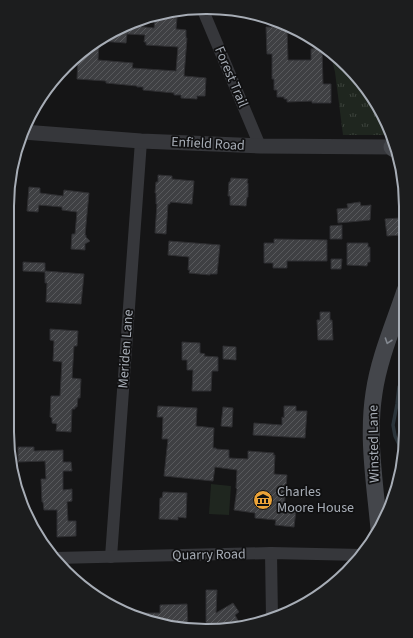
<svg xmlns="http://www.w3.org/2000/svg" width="413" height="638" viewBox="0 0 413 638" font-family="'Source Sans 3',sans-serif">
<defs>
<pattern id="grass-tufts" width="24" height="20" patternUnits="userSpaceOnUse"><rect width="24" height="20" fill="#1f261f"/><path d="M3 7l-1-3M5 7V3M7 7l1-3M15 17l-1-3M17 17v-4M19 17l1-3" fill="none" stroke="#3d433d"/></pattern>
<pattern id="building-hatch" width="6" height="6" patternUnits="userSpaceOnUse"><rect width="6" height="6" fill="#3f4043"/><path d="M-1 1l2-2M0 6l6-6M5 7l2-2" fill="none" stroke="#58595c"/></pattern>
</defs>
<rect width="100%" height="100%" fill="#151516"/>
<!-- grass -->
<path fill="url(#grass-tufts)" d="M 330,52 L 338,57 L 386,118 L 390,135 L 343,135 L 335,72 Z"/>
<!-- pitch -->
<path fill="#1f261f" d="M 211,484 L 231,486 L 229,515 L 209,514 Z"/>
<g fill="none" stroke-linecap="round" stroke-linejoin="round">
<!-- stream -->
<path stroke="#2b343a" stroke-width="3.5" d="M 404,455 L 395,436 L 393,425 L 397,404 L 399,387 L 405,375"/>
</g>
<!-- building -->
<g fill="url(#building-hatch)" stroke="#2f2f32">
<path d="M 158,17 L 177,18 L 176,29 L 186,30 L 186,38 L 187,38 L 184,76 L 206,78 L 205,96 L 197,96 L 197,99 L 181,98 L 181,95 L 174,95 L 174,93 L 143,90 L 143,87 L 137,87 L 137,86 L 106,83 L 106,81 L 77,79 L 78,58 L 99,43 L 98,60 L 133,63 L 132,68 L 176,71 L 178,47 L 146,45 L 146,42 L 144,42 L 145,35 L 127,34 L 126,43 L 100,41 L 118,27 L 135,23 L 135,26 L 154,28 L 155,18 Z"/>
<path d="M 266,27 L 287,27 L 288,60 L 311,60 L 311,49 L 322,48 L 323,84 L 331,84 L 331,103 L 312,103 L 312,101 L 287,102 L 287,99 L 284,99 L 284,97 L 277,97 L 277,90 L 274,90 L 274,79 L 272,79 L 272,54 L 267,54 Z"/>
<path d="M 158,175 L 172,176 L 172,179 L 194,181 L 192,204 L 170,202 L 170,204 L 168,204 L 166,234 L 155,233 L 157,204 L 156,204 L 156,193 L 155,193 L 156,182 L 158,182 Z"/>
<path d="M 231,178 L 248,179 L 247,183 L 248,183 L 248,197 L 247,197 L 246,206 L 230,205 L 230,196 L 228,196 L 229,182 L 230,182 Z"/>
<path d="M 29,187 L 40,188 L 40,193 L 63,196 L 64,190 L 89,193 L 85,235 L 86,235 L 86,237 L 90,241 L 85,244 L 85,250 L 71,249 L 72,234 L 75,234 L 77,212 L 62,210 L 62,207 L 39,205 L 38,212 L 27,211 Z"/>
<path d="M 360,202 L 361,206 L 371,205 L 370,220 L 338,223 L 337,209 L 348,208 L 347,204 Z"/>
<path d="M 400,218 L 401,235 L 387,236 L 385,219 Z"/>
<path d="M 342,225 L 342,239 L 330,239 L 330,226 Z"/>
<path d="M 274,239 L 327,240 L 327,261 L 287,261 L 287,268 L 273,268 L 273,263 L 264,263 L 264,243 L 274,243 Z"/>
<path d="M 169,241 L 220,245 L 217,274 L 210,274 L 210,275 L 189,273 L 190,270 L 188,270 L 189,257 L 168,255 Z"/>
<path d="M 347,243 L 368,243 L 368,247 L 370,247 L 370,262 L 368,262 L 367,266 L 347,265 Z"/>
<path d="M 331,259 L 342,259 L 341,269 L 331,269 Z"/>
<path d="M 23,262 L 45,263 L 45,272 L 23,271 Z"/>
<path d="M 45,271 L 84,274 L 81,304 L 46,302 L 47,283 L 45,283 Z"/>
<path d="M 320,312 L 330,312 L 330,320 L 332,320 L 333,340 L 318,340 L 317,320 L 320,320 Z"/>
<path d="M 50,329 L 78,331 L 77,346 L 74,346 L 72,378 L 81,379 L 80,398 L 78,398 L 77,407 L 75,407 L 75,409 L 72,409 L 71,432 L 56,431 L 57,424 L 52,423 L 52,418 L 50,417 L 51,396 L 60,396 L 62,362 L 53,361 L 54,341 L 50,340 Z"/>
<path d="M 182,342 L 200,343 L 200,353 L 205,354 L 204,356 L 218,357 L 218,371 L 212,371 L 211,391 L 192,391 L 193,370 L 187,370 L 187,360 L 182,360 Z"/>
<path d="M 223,346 L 236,347 L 236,360 L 223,359 Z"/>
<path d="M 158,406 L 197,408 L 196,426 L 214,428 L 213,448 L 216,448 L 216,449 L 229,450 L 229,458 L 248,459 L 248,451 L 274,453 L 273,455 L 275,455 L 274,474 L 287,475 L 284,509 L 296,510 L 294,527 L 275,525 L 276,520 L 255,518 L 255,513 L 234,510 L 237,489 L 236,488 L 237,470 L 215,467 L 213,481 L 164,476 L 168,439 L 162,439 L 163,417 L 157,417 Z"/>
<path d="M 284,406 L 296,406 L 296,411 L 307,411 L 305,438 L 253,435 L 254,423 L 282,425 L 282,417 L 284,418 Z"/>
<path d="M 223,407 L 233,408 L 232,427 L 221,426 Z"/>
<path d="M 18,447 L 34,447 L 34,451 L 63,450 L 63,462 L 71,462 L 72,471 L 63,471 L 63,490 L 72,489 L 72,501 L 67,502 L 68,521 L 76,521 L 76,536 L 57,537 L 57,510 L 44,510 L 43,502 L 42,502 L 41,479 L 46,479 L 45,461 L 18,462 Z"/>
<path d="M 163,492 L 187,493 L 186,518 L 178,517 L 178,520 L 159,519 L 160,498 L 162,498 Z"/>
<path d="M 206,590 L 217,590 L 216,613 L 233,603 L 239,612 L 235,615 L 241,626 L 206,629 Z"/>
<path d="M 187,604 L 188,627 L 181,628 L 135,617 L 135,613 L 160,613 L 160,605 Z"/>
</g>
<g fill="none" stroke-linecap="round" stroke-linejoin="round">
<!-- minor -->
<g stroke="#36373b" stroke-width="12">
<path d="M 202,8 L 260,146"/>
<path d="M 271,553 L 272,618"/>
<path d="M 111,557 L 141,141"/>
<path d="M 55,558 L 271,553 L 362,555"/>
</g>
<!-- tertiary -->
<path stroke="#36373b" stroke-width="15" d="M 23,132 L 141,141 L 260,146 L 393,147"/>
<!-- secondary -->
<g stroke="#44464b" stroke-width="17">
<path d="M 392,147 L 394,149"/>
<path d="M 379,529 C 375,484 367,438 374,393 C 379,358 394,324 405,291"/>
</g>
</g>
<!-- one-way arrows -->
<defs><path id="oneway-chevron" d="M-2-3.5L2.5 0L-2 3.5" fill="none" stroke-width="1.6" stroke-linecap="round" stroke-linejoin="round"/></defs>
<use stroke="#848991" href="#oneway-chevron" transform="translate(388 341) rotate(109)"/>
<!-- icons -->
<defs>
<g id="museum-disc" transform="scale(1)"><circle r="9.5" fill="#eba338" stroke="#101011"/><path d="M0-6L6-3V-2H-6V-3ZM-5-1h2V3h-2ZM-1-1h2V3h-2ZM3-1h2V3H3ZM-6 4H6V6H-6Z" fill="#111"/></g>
</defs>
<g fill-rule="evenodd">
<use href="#museum-disc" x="263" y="500"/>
</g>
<g text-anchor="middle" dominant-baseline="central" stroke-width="3.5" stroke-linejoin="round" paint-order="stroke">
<!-- street labels -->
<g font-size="14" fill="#a7adb6" stroke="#101011">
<text transform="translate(231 77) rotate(67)">Forest Trail</text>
<text transform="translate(208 144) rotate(3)">Enfield Road</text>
<text transform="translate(126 349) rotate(-86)">Meriden Lane</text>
<text transform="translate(374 444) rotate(-91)">Winsted Lane</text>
<text transform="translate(209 555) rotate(-1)">Quarry Road</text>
</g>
<!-- poi labels -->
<g font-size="14" fill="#a7adb6" stroke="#101011" text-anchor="start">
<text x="277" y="492">Charles<tspan x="277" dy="16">Moore House</tspan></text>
</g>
</g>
<!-- crop -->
<path d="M0 0H413V638H0ZM206 14H207A192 192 0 0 1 399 206V432A192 192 0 0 1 207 624H206A192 192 0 0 1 14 432V206A192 192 0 0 1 206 14Z" fill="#1c1d1e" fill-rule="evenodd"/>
<path fill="none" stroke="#a7adb6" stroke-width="2" d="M206 14H207A192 192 0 0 1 399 206V432A192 192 0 0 1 207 624H206A192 192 0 0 1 14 432V206A192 192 0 0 1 206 14Z"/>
</svg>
